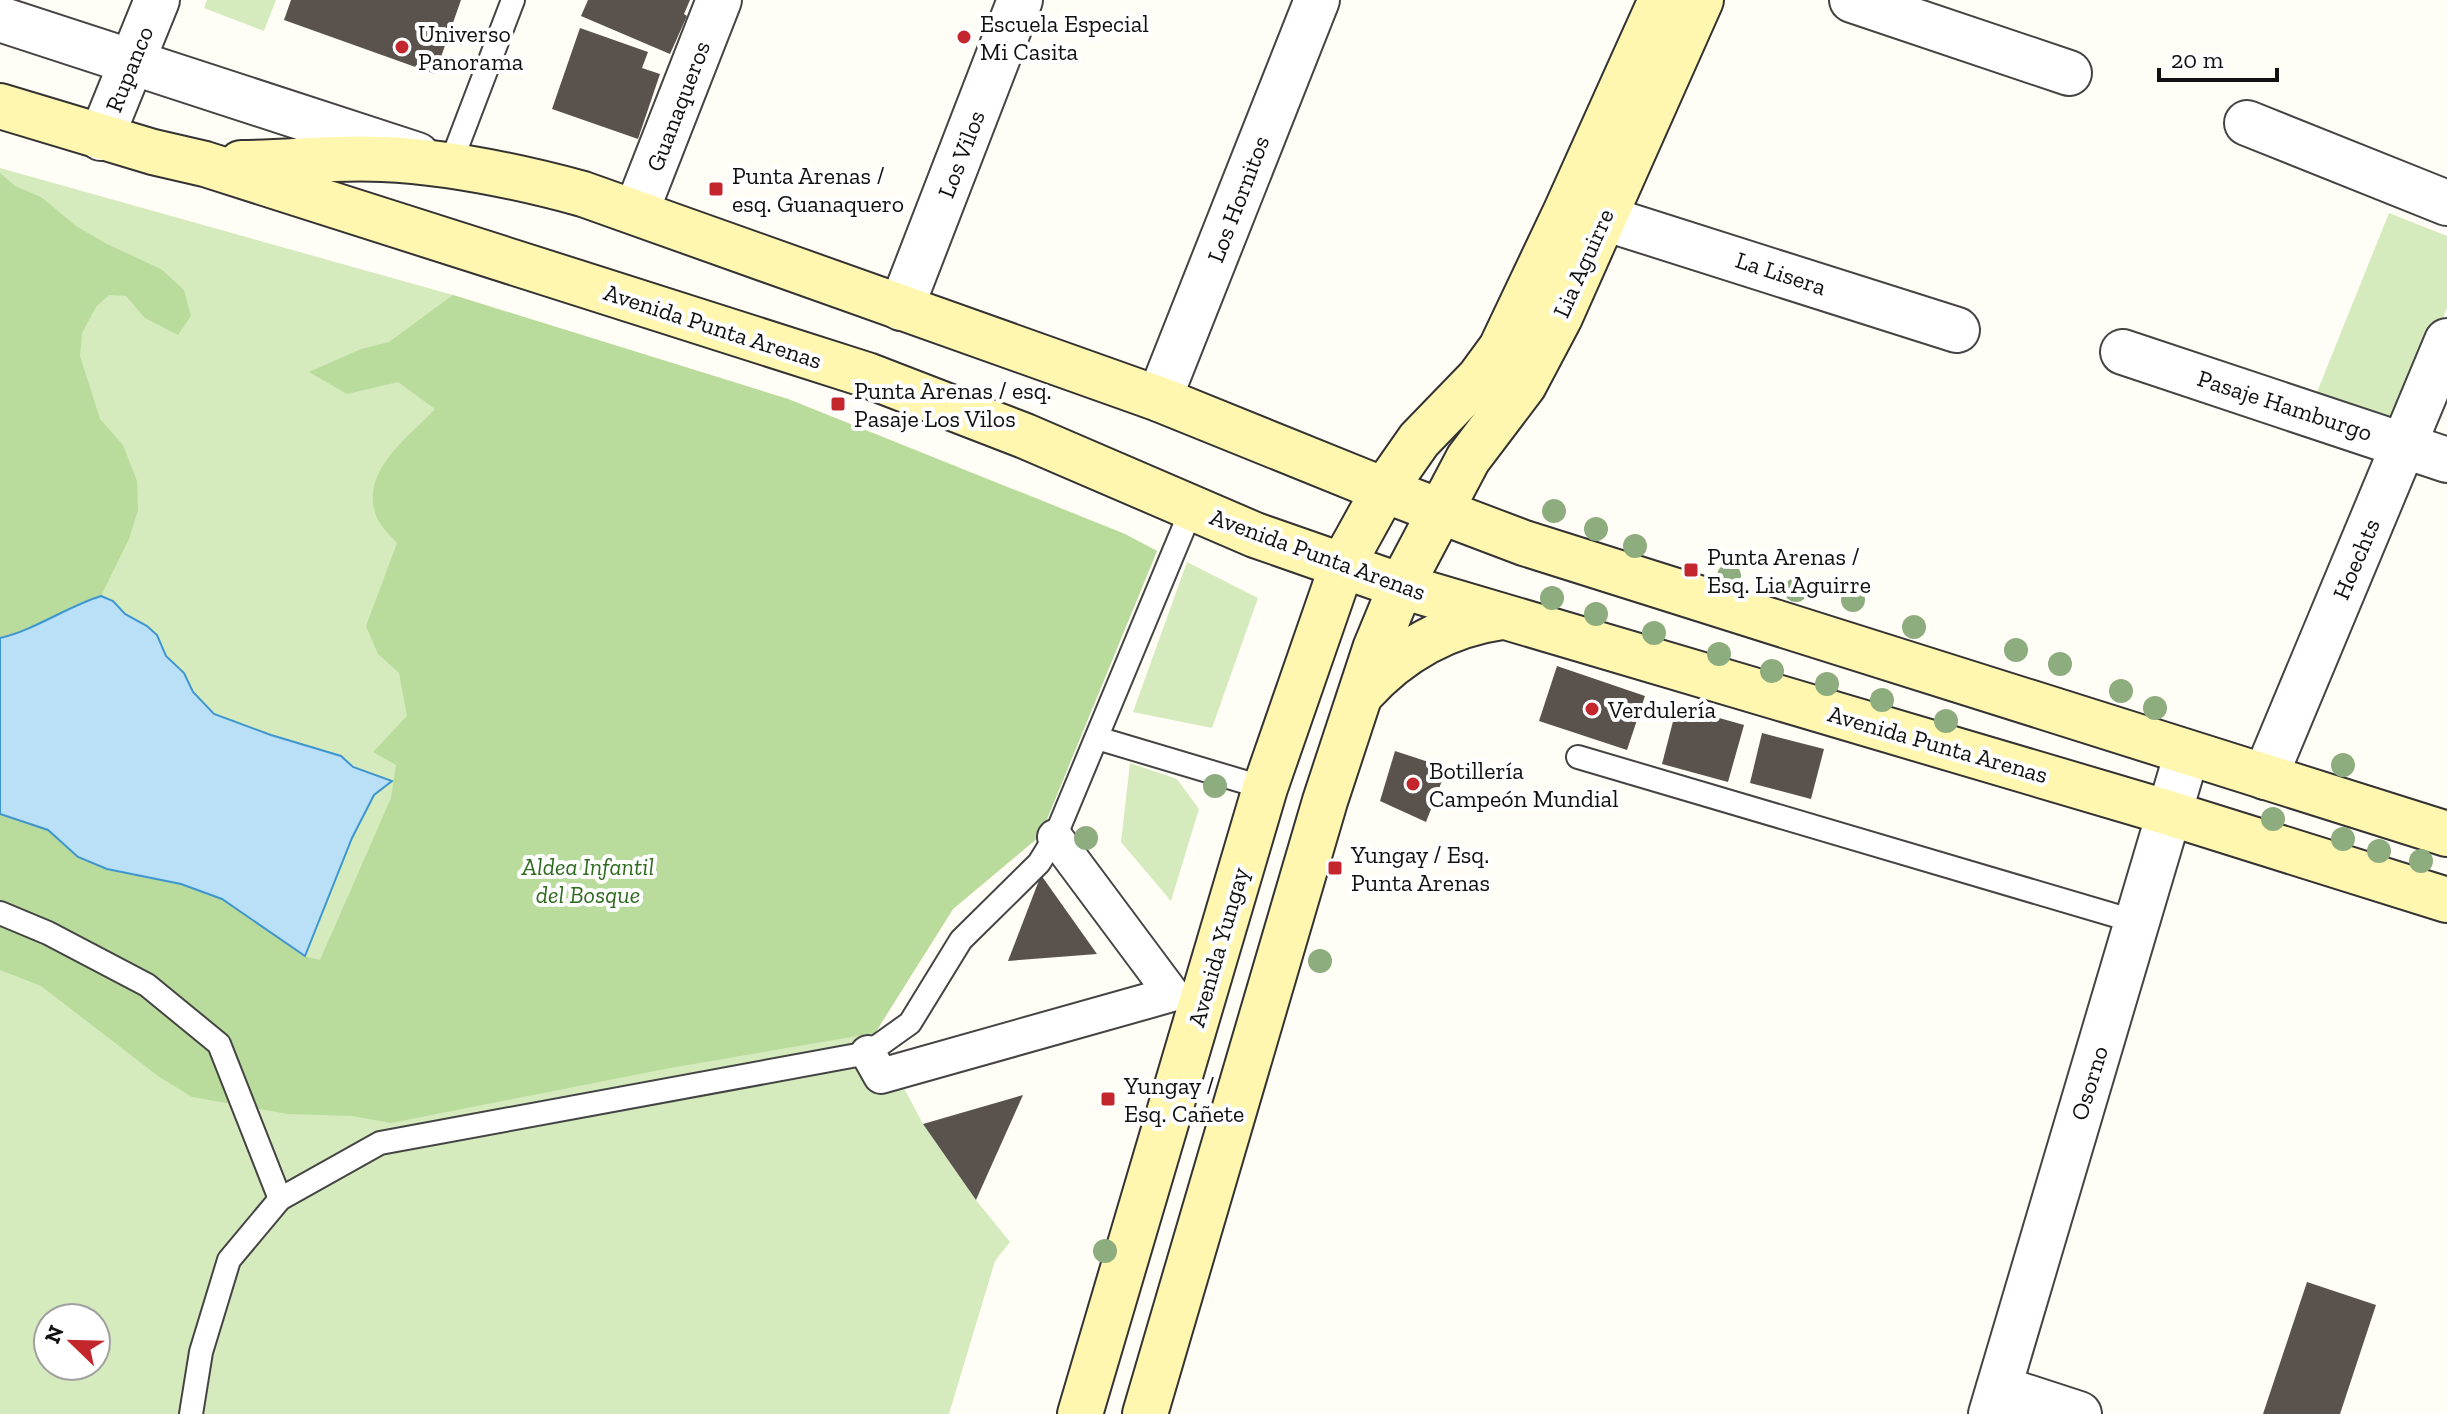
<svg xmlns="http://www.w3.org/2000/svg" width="2447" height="1414" viewBox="0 0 2447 1414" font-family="'Zilla Slab',serif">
<rect width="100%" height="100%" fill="#fffdf5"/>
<!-- green -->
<g fill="#d5ebbd" fill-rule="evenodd">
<path d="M 207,0 L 276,0 L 264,31 L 204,8 Z"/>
<path d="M 0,168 L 453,295 L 788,399 L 1125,534 L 1157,551 L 1040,836 L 953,909 L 875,1033 L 923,1124 L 976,1200 L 1010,1242 L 995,1261 L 949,1414 L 0,1414 ZM 48,1318 L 96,1318 L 96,1366 L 48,1366 Z"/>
<path d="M 2389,213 L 2447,236 L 2447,308 L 2396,435 L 2313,402 Z"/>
<path d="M 1187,562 L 1258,598 L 1212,728 L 1133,712 Z"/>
<path d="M 1130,763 L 1177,779 L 1199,809 L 1171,901 L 1121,842 Z"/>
</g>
<!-- forest -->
<g fill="#b9dc9c">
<path d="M 0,173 L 15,186 L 41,197 L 76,226 L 107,244 L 161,269 L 184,290 L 191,316 L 178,335 L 145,318 L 126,296 L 109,295 L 96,307 L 82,333 L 80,356 L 100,419 L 123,445 L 137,481 L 138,510 L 129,539 L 101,596 C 66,607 35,630 0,638 Z"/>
<path d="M 453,295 L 788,399 L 1125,534 L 1157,551 L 1040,836 L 953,909 L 875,1033 L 670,1068 L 391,1123 L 352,1116 L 288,1114 L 192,1097 L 158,1076 L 41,986 L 0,970 L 0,814 L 49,830 L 78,857 L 107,869 L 181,884 L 222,899 L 304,956 L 320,960 L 391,798 L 396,765 L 373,752 L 407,716 L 399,673 L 378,654 L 366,626 L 397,543 C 390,535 381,527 377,518 C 358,472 408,438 435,409 L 398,382 L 347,394 L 309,372 L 361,349 L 389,342 Z"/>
</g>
<!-- water -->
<path fill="#b9e0f7" stroke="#3f96cf" stroke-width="2" d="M 101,596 L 113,601 L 125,614 L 147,626 L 157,635 L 166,656 L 184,673 L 193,692 L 214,714 L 271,735 L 341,756 L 353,767 L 392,781 L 374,795 L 352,838 L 305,956 L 222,899 L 181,884 L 107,869 L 78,857 L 48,830 L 0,814 L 0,638 C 35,630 66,607 101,596 Z"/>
<!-- building -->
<g fill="#5a524d">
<path d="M 291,0 L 461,0 L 435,74 L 284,20 Z"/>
<path d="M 588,0 L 690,0 L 684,14 L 687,16 L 670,54 L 581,16 Z"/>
<path d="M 580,28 L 648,52 L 642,68 L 660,74 L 638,139 L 552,109 Z"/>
<path d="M 1557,666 L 1645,696 L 1627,750 L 1539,721 Z"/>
<path d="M 1677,706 L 1744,725 L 1728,782 L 1662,764 Z"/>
<path d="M 1762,733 L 1824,749 L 1811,799 L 1750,783 Z"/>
<path d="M 1395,751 L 1447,768 L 1426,822 L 1380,801 Z"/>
<path d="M 1041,875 L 1097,954 L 1008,961 Z"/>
<path d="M 1023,1095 L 976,1200 L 923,1124 Z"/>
<path d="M 2307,1282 L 2376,1305 L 2340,1414 L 2263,1414 Z"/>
</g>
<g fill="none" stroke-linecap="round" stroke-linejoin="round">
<!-- service casing -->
<g stroke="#444" stroke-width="26">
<g id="service">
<path d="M 450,165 L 513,0"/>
<path d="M 1097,738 L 1265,788"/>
<path d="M 1578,757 L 2137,922"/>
<path d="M 0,913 L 48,933 L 147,985 L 219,1044 L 280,1199"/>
<path d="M 191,1414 L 201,1352 L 229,1260 L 280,1199 L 380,1143 L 868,1053 L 910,1023 L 961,940 L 1039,863 L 1055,837 L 1192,508"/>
</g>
</g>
<!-- pedestrian casing -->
<g stroke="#444" stroke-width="38">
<path id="pedestrian" d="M 868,1053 L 881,1076 L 1172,994 L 1055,837"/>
</g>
<!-- minor casing -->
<g stroke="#444" stroke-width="48">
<g id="minor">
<path d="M 1852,0 L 2069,73"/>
<path d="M 0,19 L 417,155"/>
<path d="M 2247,123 L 2447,203"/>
<path d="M 101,138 L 157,0"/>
<path d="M 636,212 L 719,0"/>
<path d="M 1604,218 L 1957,330"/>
<path d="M 901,308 L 1020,0"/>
<path d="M 2123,352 L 2447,460"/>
<path d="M 1159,399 L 1317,0"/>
<path d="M 2265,777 L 2447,341"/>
<path d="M 1999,1388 L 2079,1414"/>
<path d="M 1991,1414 L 2187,753"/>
</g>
</g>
<!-- secondary casing -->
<g stroke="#333" stroke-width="48">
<g id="secondary">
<path d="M 0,106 L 153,152 L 205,164 L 867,375 L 1025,436 L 1255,535 L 1401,586 L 2169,813 L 2447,900"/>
<path d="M 241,163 C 288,163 336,156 383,159 C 451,162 517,176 583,194 L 1159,399 L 1384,490 L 1524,543 L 2447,834"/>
<path d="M 1362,693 C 1400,651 1446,625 1502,617"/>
<path d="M 1080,1414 L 1265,788 L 1342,566 L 1384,490 L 1419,440 L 1479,378 L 1501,348 L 1566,211 L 1661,0"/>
<path d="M 1145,1414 L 1325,801 L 1375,649 L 1401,586 L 1468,459 L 1524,385 L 1560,317 L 1701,0"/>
</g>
</g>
<!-- service -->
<use href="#service" stroke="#fff" stroke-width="22"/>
<!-- pedestrian -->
<use href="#pedestrian" stroke="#fff" stroke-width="34"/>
<!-- minor -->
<use href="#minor" stroke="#fff" stroke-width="44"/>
<!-- secondary -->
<use href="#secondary" stroke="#fff6b0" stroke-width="44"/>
</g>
<!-- trees -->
<g fill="#8dad7f">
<circle cx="1554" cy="511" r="12"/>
<circle cx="1596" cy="529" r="12"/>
<circle cx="1635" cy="546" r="12"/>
<circle cx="1729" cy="576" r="12"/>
<circle cx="1796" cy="590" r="12"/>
<circle cx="1552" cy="598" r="12"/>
<circle cx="1853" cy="600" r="12"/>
<circle cx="1596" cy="614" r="12"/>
<circle cx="1914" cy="627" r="12"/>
<circle cx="1654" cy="633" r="12"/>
<circle cx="2016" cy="650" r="12"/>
<circle cx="1719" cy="654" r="12"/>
<circle cx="2060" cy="664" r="12"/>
<circle cx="1772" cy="671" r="12"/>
<circle cx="1827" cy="684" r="12"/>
<circle cx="2121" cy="691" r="12"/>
<circle cx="1882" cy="700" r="12"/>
<circle cx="2155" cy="708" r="12"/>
<circle cx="1946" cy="721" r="12"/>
<circle cx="2343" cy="765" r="12"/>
<circle cx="1215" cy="786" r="12"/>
<circle cx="2273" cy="819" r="12"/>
<circle cx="1086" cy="838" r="12"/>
<circle cx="2343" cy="839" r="12"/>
<circle cx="2379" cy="851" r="12"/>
<circle cx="2421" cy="861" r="12"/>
<circle cx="1320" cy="961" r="12"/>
<circle cx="1105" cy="1251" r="12"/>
</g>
<!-- markers -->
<g fill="#c4262e" stroke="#fff" stroke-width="3">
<circle cx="964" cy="37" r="8"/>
<circle cx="402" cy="47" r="8"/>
<rect x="708" y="181" width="16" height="16" rx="4"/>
<rect x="830" y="396" width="16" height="16" rx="4"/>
<rect x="1683" y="562" width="16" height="16" rx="4"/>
<circle cx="1592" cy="709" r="8"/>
<circle cx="1413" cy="784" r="8"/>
<rect x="1327" y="860" width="16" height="16" rx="4"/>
<rect x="1100" y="1091" width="16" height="16" rx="4"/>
</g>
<g text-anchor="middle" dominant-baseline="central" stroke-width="8" stroke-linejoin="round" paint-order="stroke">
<!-- poi labels -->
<g font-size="24" fill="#111" stroke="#fff" text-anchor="start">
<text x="980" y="23">Escuela Especial<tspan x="980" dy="28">Mi Casita</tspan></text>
<text x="418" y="33">Universo<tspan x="418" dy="28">Panorama</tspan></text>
<text x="732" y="175">Punta Arenas /<tspan x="732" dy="28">esq. Guanaquero</tspan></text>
<text x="854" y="390">Punta Arenas / esq.<tspan x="854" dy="28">Pasaje Los Vilos</tspan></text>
<text x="1707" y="556">Punta Arenas /<tspan x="1707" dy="28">Esq. Lia Aguirre</tspan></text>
<text x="1608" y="709">Verdulería</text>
<text x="1429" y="770">Botillería<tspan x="1429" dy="28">Campeón Mundial</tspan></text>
<text x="1351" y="854">Yungay / Esq.<tspan x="1351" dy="28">Punta Arenas</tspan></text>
<text x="1124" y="1085">Yungay /<tspan x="1124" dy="28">Esq. Cañete</tspan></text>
</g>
<!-- street labels -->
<g font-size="24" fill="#111" stroke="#fff">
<text transform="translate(129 69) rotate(-68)">Rupanco</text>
<text transform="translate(678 106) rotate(-69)">Guanaqueros</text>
<text transform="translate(961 154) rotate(-69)">Los Vilos</text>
<text transform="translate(1238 199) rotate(-69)">Los Hornitos</text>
<text transform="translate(1583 263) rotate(-66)">Lia Aguirre</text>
<text transform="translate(1781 273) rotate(18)">La Lisera</text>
<text transform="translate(713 326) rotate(18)">Avenida Punta Arenas</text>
<text transform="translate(2285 405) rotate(18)">Pasaje Hamburgo</text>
<text transform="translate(1318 554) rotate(20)">Avenida Punta Arenas</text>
<text transform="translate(2356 559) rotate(-67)">Hoechts</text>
<text transform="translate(1938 744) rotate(16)">Avenida Punta Arenas</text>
<text transform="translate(1218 947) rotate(-74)">Avenida Yungay</text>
<text transform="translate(2089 1083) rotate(-73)">Osorno</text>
</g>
<!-- park labels -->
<g font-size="24" font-style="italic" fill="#2f6b1f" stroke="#fff">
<text x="588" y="866">Aldea Infantil<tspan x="588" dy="28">del Bosque</tspan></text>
</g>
</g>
<!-- north arrow -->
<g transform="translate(72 1342) rotate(293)"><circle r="38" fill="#ffffff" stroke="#a0a0a0" stroke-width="2"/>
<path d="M0-6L14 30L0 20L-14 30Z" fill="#c4262e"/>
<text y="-12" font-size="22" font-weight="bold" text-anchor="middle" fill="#111111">N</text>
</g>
<!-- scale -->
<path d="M2159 68v12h118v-12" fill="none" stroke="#111111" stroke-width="4"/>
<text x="2171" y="68" font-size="24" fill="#111111" stroke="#ffffff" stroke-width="6" paint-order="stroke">20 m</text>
</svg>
